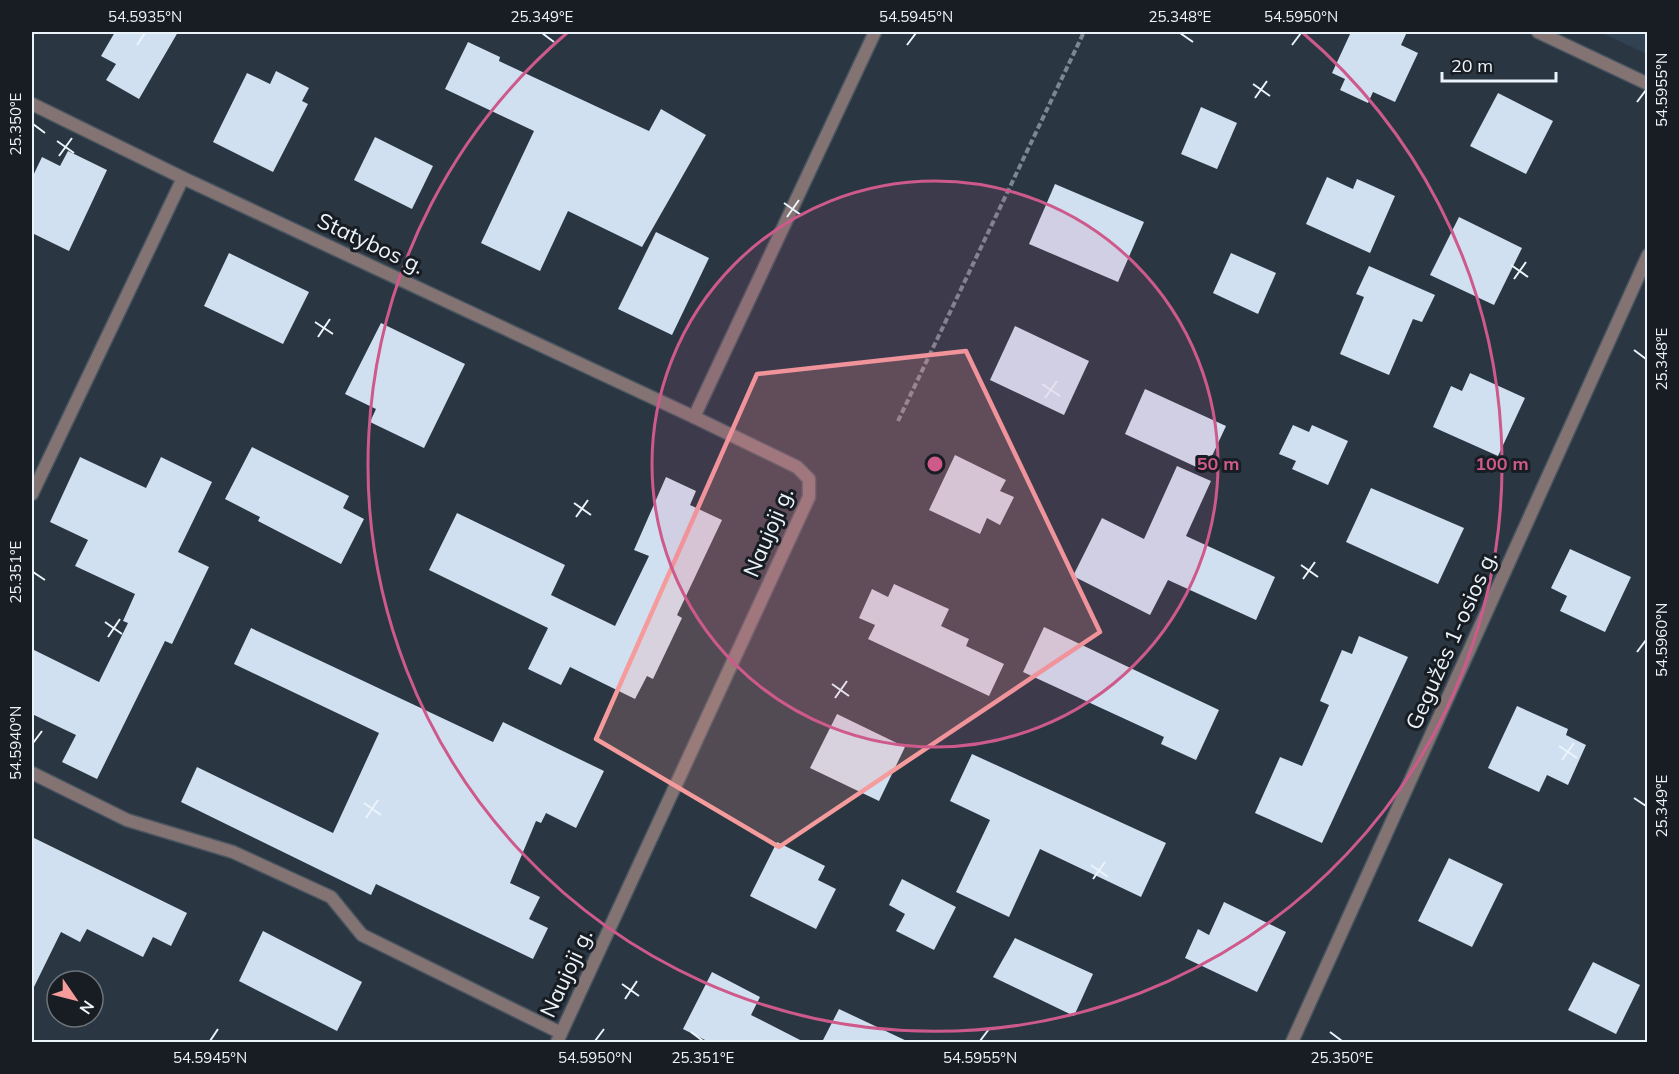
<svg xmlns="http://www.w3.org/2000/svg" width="1679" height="1074" viewBox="0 0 1679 1074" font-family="Mulish,sans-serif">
<rect width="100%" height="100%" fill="#2a3743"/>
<!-- built -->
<path fill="#314253" d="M 1600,32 L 1647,32 L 1647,54 Z"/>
<!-- building -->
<g fill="#d1e0f0">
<path d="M 115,32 L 178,32 L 139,99 L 106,80 L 116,64 L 101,56 Z"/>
<path d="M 1351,32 L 1407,32 L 1401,45 L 1418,53 L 1395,102 L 1373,92 L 1368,103 L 1340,90 L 1345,79 L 1332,73 Z"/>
<path d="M 468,42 L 500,57 L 499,61 L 649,131 L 661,109 L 706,135 L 642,247 L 568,211 L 540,271 L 481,243 L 534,131 L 445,89 Z"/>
<path d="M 276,71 L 309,88 L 302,101 L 308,104 L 273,172 L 213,142 L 247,73 L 270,84 Z"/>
<path d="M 1498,93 L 1553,121 L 1526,174 L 1470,146 Z"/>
<path d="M 1201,107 L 1237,123 L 1217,169 L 1181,154 Z"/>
<path d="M 375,137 L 433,166 L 412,209 L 354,180 Z"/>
<path d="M 68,151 L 107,170 L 69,251 L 32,233 L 32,178 L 42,157 L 60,166 Z"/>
<path d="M 1327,177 L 1353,189 L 1357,179 L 1395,196 L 1370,253 L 1306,224 Z"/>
<path d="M 1055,184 L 1144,222 L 1118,282 L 1029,244 Z"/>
<path d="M 1459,217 L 1522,248 L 1494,305 L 1430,275 Z"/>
<path d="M 656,232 L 709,258 L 672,335 L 618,309 Z"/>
<path d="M 229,253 L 309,292 L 283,344 L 204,306 Z"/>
<path d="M 1231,253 L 1276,273 L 1258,314 L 1213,293 Z"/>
<path d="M 1369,266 L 1435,295 L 1422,322 L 1413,319 L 1389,375 L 1340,354 L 1364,297 L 1356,294 Z"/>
<path d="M 381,323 L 465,364 L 424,448 L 370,422 L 376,409 L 345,394 Z"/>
<path d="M 1015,326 L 1089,361 L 1064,415 L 990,380 Z"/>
<path d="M 1470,373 L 1525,398 L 1498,456 L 1433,427 L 1451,386 L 1462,391 Z"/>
<path d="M 1145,389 L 1226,426 L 1205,471 L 1125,434 Z"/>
<path d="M 1293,425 L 1309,432 L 1312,425 L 1348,441 L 1328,485 L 1292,469 L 1296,461 L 1279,454 Z"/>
<path d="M 252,447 L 349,496 L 343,508 L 364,519 L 341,564 L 258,521 L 260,517 L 225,499 Z"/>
<path d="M 955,455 L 1006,480 L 1000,491 L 1014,497 L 1000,525 L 987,518 L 980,534 L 929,510 Z"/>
<path d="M 80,457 L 146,488 L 161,457 L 212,482 L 178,552 L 209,567 L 172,644 L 165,641 L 97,779 L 62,762 L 76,735 L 32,714 L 32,649 L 99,682 L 128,623 L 123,621 L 135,594 L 75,566 L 88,540 L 50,522 Z"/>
<path d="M 1177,466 L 1211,481 L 1186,536 L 1275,577 L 1256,620 L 1168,580 L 1150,615 L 1073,576 L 1102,518 L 1144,539 Z"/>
<path d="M 666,477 L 696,491 L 690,505 L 722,520 L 677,615 L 682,618 L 653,679 L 647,676 L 635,699 L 570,667 L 561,685 L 528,669 L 548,628 L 429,570 L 457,513 L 565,565 L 551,595 L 615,626 L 649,556 L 634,550 Z"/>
<path d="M 1371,488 L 1464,528 L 1438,584 L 1346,542 Z"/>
<path d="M 1570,549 L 1631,577 L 1605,632 L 1560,611 L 1567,596 L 1551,588 Z"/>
<path d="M 894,584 L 949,609 L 941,626 L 969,639 L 966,646 L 1004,664 L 989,696 L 868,639 L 875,625 L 859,618 L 872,589 L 888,597 Z"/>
<path d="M 1044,627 L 1219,710 L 1196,760 L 1161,744 L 1164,737 L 1023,672 Z"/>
<path d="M 251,628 L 493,742 L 503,722 L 604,771 L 576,828 L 546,813 L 541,823 L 536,821 L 510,883 L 540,897 L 529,919 L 548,928 L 533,959 L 376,884 L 371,895 L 181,802 L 197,767 L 333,833 L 379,733 L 234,664 Z"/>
<path d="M 1359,636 L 1408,657 L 1322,843 L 1255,813 L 1280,757 L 1302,766 L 1329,705 L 1320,701 L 1342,650 L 1352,654 Z"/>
<path d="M 1517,706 L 1568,729 L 1566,735 L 1586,745 L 1568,785 L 1547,775 L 1539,792 L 1488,768 Z"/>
<path d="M 837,714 L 905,747 L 879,801 L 810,768 Z"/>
<path d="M 972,754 L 1166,843 L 1141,897 L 1040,849 L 1009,917 L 956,892 L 990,820 L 950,801 Z"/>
<path d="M 32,837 L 187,913 L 171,946 L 153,937 L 143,957 L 87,929 L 80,942 L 61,932 L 32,991 Z"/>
<path d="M 777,842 L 825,866 L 818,880 L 836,889 L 816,929 L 750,896 Z"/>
<path d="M 1449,858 L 1503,884 L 1472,947 L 1418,921 Z"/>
<path d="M 902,879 L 956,907 L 934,950 L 896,931 L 905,914 L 889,905 Z"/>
<path d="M 1224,902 L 1286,932 L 1257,992 L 1185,958 L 1198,929 L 1209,935 Z"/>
<path d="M 263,931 L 362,982 L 337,1031 L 239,981 Z"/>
<path d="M 1015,938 L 1093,974 L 1074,1016 L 993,977 Z"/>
<path d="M 1593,962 L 1640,985 L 1616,1034 L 1568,1010 Z"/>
<path d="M 712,972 L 760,997 L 751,1015 L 804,1042 L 709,1042 L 683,1029 Z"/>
<path d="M 839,1009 L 909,1042 L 822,1042 Z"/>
</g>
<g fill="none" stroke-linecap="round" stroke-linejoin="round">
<!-- minor casing -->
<g stroke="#495560" stroke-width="15">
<g id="minor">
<path d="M 1538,32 L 1648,84"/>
<path d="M 32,104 L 183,178 L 694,417"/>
<path d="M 32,494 L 183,178"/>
<path d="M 32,773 L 127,820 L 233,852 L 331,897 L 362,935 L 561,1033"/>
<path d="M 557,1042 L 809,497 L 809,479 L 797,467 L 694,417 L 875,32"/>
<path d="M 1292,1042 L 1648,255"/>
</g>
</g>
<!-- path -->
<path stroke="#7c8791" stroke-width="4" stroke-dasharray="6 3" stroke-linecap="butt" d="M 898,421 L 1084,32"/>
<!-- minor -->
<use href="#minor" stroke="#837372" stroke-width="12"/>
</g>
<!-- marked area -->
<path fill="#f59b9c" fill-opacity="0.2" stroke="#f59b9c" stroke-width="4.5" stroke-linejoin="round" d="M 966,351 L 1100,632 L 779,847 L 596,739 L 757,374 Z"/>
<!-- ticks -->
<path fill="none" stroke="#ebf3fb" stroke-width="2" d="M 542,33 L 554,42M 1180,33 L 1193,42M 137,45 L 145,33M 907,45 L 916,33M 1292,45 L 1301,33M 1253,84 L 1270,96M 1255,98 L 1267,81M 1637,102 L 1646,90M 33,124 L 45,133M 57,141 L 74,153M 59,156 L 72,138M 784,203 L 801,215M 787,217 L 799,200M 1511,265 L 1528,277M 1514,279 L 1526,262M 315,322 L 333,334M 318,337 L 330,319M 1634,350 L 1646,359M 1042,384 L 1060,396M 1045,398 L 1057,381M 574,503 L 591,515M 576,517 L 588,500M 1301,565 L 1318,577M 33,572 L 45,580M 1303,579 L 1315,562M 105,622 L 122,634M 108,637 L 120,619M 1637,652 L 1646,640M 832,684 L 849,696M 835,698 L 847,681M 33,743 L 42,731M 1559,746 L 1577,758M 1562,760 L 1574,743M 1634,798 L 1646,806M 364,803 L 381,815M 366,818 L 378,800M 1091,865 L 1108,877M 1093,879 L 1105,862M 622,984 L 639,996M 625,999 L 637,981M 691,1032 L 703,1041M 1330,1032 L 1342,1041M 210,1041 L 218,1029M 595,1041 L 604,1029M 980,1041 L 989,1029"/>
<!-- distance rings -->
<circle cx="935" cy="464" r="283" fill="#ce5a8b" fill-opacity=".12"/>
<g fill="none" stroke="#ce5a8b" stroke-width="3">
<circle cx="935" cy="464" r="283"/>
<path d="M1303 33A567 567 0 1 1 567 33"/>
</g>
<g text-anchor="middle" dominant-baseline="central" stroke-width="6" stroke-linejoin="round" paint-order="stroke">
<!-- street labels -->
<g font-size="22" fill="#ebf3fb" stroke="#181d23">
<text transform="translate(371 243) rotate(25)">Statybos g.</text>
<text transform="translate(768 532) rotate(-67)">Naujoji g.</text>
<text transform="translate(1451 640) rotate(-66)">Gegužės 1-osios g.</text>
<text transform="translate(566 973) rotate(-65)">Naujoji g.</text>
</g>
</g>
<circle cx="935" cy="464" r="9" fill="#ce5a8b" stroke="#181d23" stroke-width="3"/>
<g font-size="18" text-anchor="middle" font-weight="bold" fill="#ce5a8b" stroke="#181d23" stroke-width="6" stroke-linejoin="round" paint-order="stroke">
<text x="1218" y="470">50 m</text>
<text x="1502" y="470">100 m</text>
</g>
<!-- border -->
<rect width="1679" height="1074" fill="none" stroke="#181d23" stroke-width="66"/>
<!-- north arrow -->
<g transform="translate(75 999) rotate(125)"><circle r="28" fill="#181d23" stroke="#6c7379" stroke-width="1.5"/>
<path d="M0-4.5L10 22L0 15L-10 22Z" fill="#f59b9c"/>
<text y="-9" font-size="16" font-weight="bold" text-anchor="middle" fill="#ebf3fb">N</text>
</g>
<!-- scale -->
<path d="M1442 72v9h114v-9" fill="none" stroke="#ebf3fb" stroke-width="3"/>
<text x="1451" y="72" font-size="18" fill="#ebf3fb" stroke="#181d23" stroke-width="4.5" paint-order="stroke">20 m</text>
<rect x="33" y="33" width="1613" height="1008" fill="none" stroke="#ebf3fb" stroke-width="2"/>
<g font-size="15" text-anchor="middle" fill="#ebf3fb">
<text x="145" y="22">54.5935°N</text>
<text x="542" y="22">25.349°E</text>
<text x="916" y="22">54.5945°N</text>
<text x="1180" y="22">25.348°E</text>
<text x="1301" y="22">54.5950°N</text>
<text transform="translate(1662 90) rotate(-90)" y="5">54.5955°N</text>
<text transform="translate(16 124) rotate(-90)" y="5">25.350°E</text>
<text transform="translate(1662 359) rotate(-90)" y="5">25.348°E</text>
<text transform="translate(16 572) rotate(-90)" y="5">25.351°E</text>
<text transform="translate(1662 640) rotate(-90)" y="5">54.5960°N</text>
<text transform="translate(16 743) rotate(-90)" y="5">54.5940°N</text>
<text transform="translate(1662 806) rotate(-90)" y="5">25.349°E</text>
<text x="210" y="1063">54.5945°N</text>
<text x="595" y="1063">54.5950°N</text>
<text x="703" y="1063">25.351°E</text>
<text x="980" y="1063">54.5955°N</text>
<text x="1342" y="1063">25.350°E</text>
</g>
</svg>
